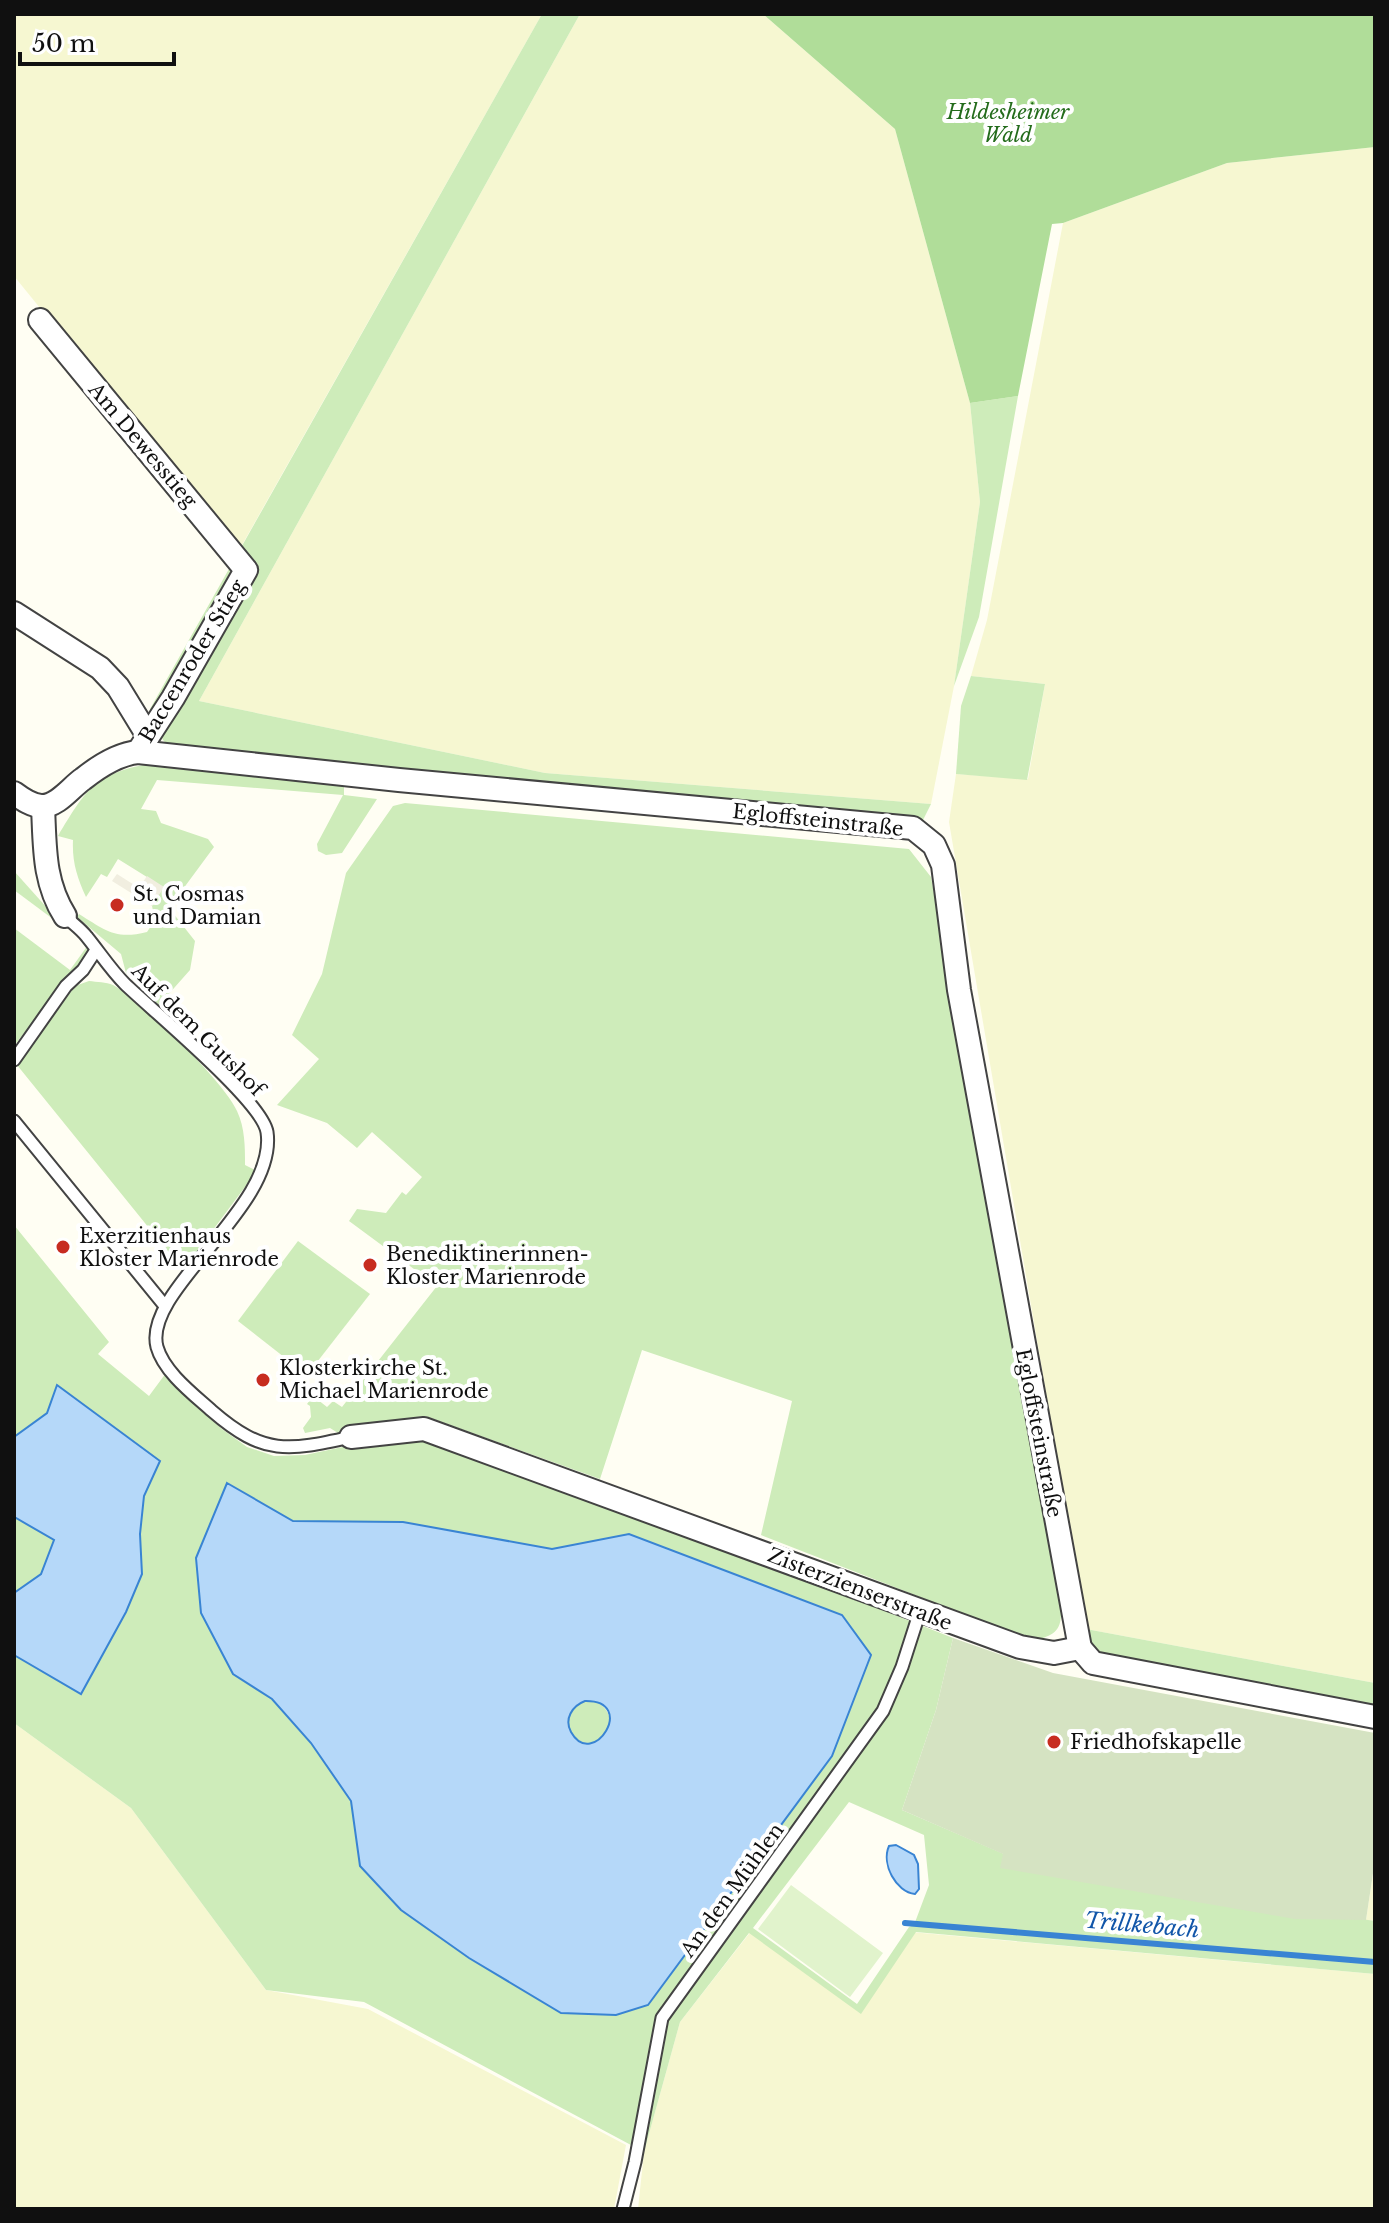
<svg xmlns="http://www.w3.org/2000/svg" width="1389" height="2223" viewBox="0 0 1389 2223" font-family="'Libre Baskerville',serif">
<rect width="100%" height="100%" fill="#fffef3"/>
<!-- farmland -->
<g fill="#f6f7d1">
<path d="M 14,14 L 542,14 L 238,552 L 14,276 Z"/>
<path d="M 580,14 L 763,14 L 895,129 L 970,403 L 980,502 L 954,686 L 931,804 L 545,773 L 199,701 Z"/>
<path d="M 1375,147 L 1375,1683 L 1086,1629 L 949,822 L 956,774 L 1028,779 L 1045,684 L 971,676 L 987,620 L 1063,223 L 1227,163 Z"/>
<path d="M 14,1723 L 131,1808 L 266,1990 L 368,2009 L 626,2145 L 614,2209 L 14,2209 Z"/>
<path d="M 1375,1860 L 1375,1921 L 1366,1920 Z"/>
<path d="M 752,1930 L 859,2009 L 911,1932 L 1375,1974 L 1375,2209 L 638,2209 L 644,2152 L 680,2022 Z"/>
</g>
<!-- green -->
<g fill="#ceecba" fill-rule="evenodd">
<path d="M 542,14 L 580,14 L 199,701 L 545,773 L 931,804 L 922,822 L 173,750 L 163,740 L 150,709 Z"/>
<path d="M 1018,396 L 979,617 L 954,686 L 980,502 L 970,403 Z"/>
<path d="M 971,676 L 1045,684 L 1027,780 L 956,774 L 961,706 Z"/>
<path d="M 148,764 L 344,783 L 344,795 L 377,799 L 342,853 L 326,855 L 318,851 L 317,844 L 343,795 L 157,780 L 141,809 L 156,811 L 161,823 L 208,839 L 214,847 L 169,908 L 195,941 L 190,970 L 159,1005 L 126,973 L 121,954 L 77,917 L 79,914 C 105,930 115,940 147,932 L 155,920 L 152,906 L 163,887 L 118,859 L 107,877 L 101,874 L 86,897 C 77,877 72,862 73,840 L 58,836 C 85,791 94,774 148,764 Z"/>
<path d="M 405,803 L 909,849 L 931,877 L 1061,1608 C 1062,1631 1055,1635 1033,1641 L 761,1535 L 792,1401 L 642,1350 L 600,1479 L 425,1416 L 353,1426 L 338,1433 L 330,1428 L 305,1433 L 303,1428 L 311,1417 L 310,1406 L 307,1404 L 313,1396 L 327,1407 L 333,1401 L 342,1407 L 437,1286 L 349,1221 L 357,1209 L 386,1213 L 402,1192 L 406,1195 L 422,1177 L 372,1132 L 357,1148 L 327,1123 L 277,1105 L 319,1059 L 292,1035 L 322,974 L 346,873 L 393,806 Z"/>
<path d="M 14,871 L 65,928 L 14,890 Z"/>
<path d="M 14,928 L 70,970 L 88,945 L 87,956 L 74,975 L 53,996 L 14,1046 Z"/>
<path d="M 89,981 C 97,982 106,982 113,985 C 141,1000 225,1083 237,1111 C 245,1128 245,1147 245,1165 L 257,1171 L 183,1270 L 17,1065 L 75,986 Z"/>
<path d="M 14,1225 L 109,1342 L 98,1354 L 149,1396 L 166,1373 L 185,1396 L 222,1429 L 247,1447 L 274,1456 L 305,1455 L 352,1445 L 422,1441 L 698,1537 L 953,1638 L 936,1710 L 902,1810 L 1004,1854 L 1001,1867 L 1375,1921 L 1375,1974 L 916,1932 L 861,2014 L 749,1933 L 680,2022 L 644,2152 L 364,2002 L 266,1990 L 131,1808 L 14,1723 L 14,1655 L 80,1694 L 142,1574 L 140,1534 L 144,1496 L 159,1461 L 57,1386 L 47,1413 L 14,1437 ZM 227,1483 L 293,1521 L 403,1522 L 552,1549 L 629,1535 L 832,1756 L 648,2005 L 561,2013 L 469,1958 L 401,1910 L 360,1866 L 351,1801 L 311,1743 L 272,1699 ZM 849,1802 L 924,1835 L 929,1885 L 914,1925 L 909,1927 L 857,2004 L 753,1928 Z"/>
<path d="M 298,1241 L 370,1294 L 307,1375 L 238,1321 Z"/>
<path d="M 16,1518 L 54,1539 L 41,1574 L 14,1593 Z"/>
<path d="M 1086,1629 L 1375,1683 L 1375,1707 L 1107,1658 L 1093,1649 Z"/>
<circle cx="589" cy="1722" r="21"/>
</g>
<!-- forest -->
<path fill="#b0dd99" d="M 763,14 L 1375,14 L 1375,147 L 1227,163 L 1063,223 L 1052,224 L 1018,396 L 970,403 L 895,129 Z"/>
<!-- cemetery -->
<path fill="#d5e3c2" d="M 953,1638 L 1053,1673 L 1375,1733 L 1375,1860 L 1366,1920 L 1295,1919 L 1000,1868 L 1003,1854 L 902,1810 L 936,1710 Z"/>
<!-- pitch -->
<path fill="#e1f3cc" d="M 791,1885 L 883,1953 L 850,1997 L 758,1929 Z"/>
<!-- plaza -->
<path fill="#f1eee0" d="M 117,874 L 139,888 L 147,876 L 164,887 L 152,906 L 112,881 Z"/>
<!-- water -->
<g fill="#b5d8f9" stroke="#3984d3" stroke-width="2" fill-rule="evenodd">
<path d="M 57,1385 L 160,1461 L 144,1496 L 140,1534 L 142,1574 L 126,1612 L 81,1694 L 14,1655 L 14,1593 L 41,1574 L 54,1540 L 16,1518 L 14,1520 L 14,1437 L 47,1413 Z"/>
<path d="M 227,1483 L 293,1521 L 403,1522 L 552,1549 L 629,1534 L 842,1615 L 871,1655 L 832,1756 L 648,2005 L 616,2015 L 561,2013 L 469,1958 L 401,1910 L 360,1866 L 351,1801 L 311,1743 L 272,1699 L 233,1674 L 201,1613 L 196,1558 ZM 585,1701 C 638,1700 593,1771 571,1732 C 564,1719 572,1706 585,1701 Z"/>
<path d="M 896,1845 L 914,1855 L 918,1864 L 919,1889 L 915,1894 C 896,1892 881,1864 889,1846 Z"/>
</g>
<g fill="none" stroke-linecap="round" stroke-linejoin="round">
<!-- stream -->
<path stroke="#3984d3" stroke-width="6" d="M 905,1923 L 1375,1962"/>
<!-- service casing -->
<g stroke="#434343" stroke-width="15">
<g id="service">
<path d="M 65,916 C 72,923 81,929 87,937 C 100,953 111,970 125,984 C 153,1011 262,1101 267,1132 C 278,1207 142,1290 157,1347 C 164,1372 193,1394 212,1411 C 264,1456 288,1451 351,1437"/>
<path d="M 14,1060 L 66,986 L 83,970 L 96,950"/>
<path d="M 14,1121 L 165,1306"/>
<path d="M 623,2209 L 635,2162 L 662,2018 L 883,1711 L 902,1667 L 920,1611"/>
</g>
</g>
<!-- minor casing -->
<g stroke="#434343" stroke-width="26">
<g id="minor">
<path d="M 40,320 L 246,570 L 173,698 L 138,752"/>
<path d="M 14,613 L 100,668 L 118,687 L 148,736"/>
<path d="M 14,793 C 22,799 32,806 42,806 C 58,806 71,787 83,779 C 98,767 119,754 138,752 L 399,780 L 913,828 L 934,845 L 943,865 L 959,990 L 1080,1648"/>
<path d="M 43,807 C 45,846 43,881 65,916"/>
<path d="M 351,1437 L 424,1429 L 1020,1647 L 1054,1653 L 1080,1648"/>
<path d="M 1080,1648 L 1093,1663 L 1375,1717"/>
</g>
</g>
<!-- service -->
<use href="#service" stroke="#fff" stroke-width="11"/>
<!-- minor -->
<use href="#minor" stroke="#fff" stroke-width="22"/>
</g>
<!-- markers -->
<g fill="#c72c21" stroke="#fff" stroke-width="3">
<circle cx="117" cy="905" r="8"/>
<circle cx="63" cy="1247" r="8"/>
<circle cx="370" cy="1265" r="8"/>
<circle cx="263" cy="1380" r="8"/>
<circle cx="1054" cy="1742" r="8"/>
</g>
<g text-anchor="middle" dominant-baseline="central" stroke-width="8" stroke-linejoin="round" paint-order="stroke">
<!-- park labels -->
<g font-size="20" font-style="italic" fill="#246c1c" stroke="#fff">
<text x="1008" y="112">Hildesheimer<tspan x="1008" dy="23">Wald</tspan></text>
</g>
<!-- street labels -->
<g font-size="20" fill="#101010" stroke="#fff">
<text transform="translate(143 445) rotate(50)">Am Dewesstieg</text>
<text transform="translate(192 661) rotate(-59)">Baccenroder Stieg</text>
<text transform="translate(818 820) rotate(6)">Egloffsteinstraße</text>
<text transform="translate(198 1030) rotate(45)">Auf dem Gutshof</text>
<text transform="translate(1039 1433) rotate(79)">Egloffsteinstraße</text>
<text transform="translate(860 1589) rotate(21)">Zisterzienserstraße</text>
<text transform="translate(732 1890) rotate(-54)">An den Mühlen</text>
</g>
<!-- poi labels -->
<g font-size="20" fill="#101010" stroke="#fff" text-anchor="start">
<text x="133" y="894">St. Cosmas<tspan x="133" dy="23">und Damian</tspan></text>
<text x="79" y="1236">Exerzitienhaus<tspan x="79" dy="23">Kloster Marienrode</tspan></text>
<text x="386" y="1254">Benediktinerinnen-<tspan x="386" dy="23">Kloster Marienrode</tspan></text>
<text x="279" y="1368">Klosterkirche St.<tspan x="279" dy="23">Michael Marienrode</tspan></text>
<text x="1070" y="1742">Friedhofskapelle</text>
</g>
<!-- water labels -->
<g font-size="22" font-style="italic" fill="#1256a9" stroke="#fff">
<text transform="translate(1142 1925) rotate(5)">Trillkebach</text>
</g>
</g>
<!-- border -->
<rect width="1389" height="2223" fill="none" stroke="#101010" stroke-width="32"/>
<!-- scale -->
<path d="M20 52v12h154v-12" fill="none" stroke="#101010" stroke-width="4"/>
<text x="32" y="52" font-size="24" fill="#101010" stroke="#ffffff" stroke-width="6" paint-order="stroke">50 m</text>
</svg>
